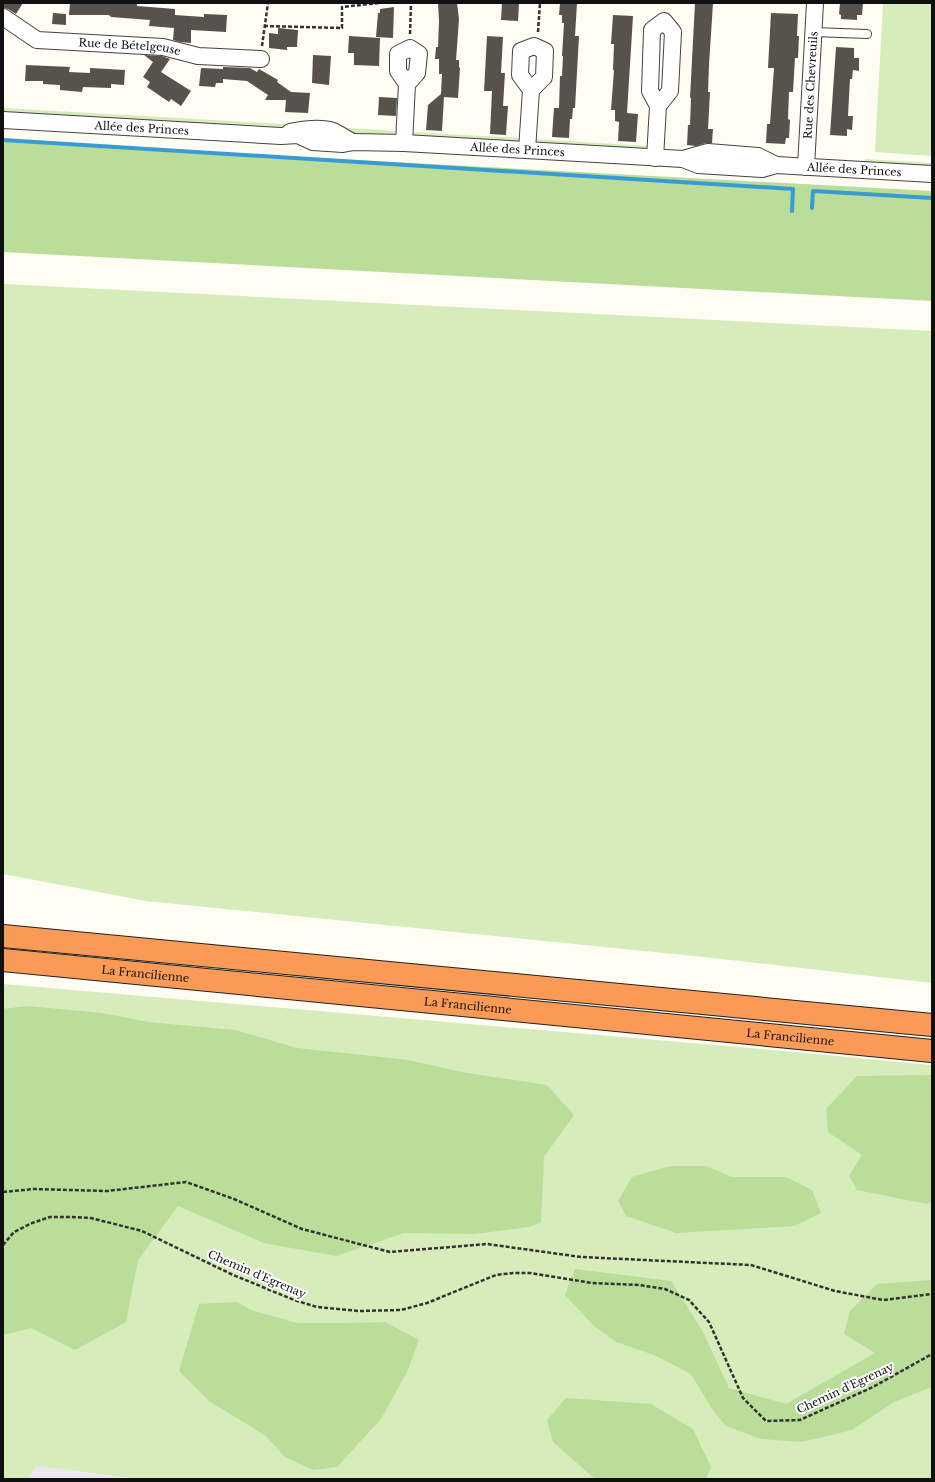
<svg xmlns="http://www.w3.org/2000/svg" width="935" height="1482" viewBox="0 0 935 1482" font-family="'Libre Baskerville',serif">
<rect width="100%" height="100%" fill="#fffcf3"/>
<!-- industrial -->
<path fill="#ede5ef" d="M 37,1466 L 137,1479 L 27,1479 Z"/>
<!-- green -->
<g fill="#d6ecba">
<path d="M 883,3 L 932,3 L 932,156 L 875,152 Z"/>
<path d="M 3,108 L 301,125 L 281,130 L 3,114 Z"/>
<path d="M 334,127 L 397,131 L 392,136 L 355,136 Z"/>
<path d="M 411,132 L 521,138 L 516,142 L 415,136 Z"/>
<path d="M 535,139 L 648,146 L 645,149 L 538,143 Z"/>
<path d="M 865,159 L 932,163 L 932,168 L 865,164 Z"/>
<path d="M 3,284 L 932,331 L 932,983 L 704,957 L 146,901 L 3,874 Z"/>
<path d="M 3,984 L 762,1049 L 932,1065 L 932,1479 L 137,1479 L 37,1466 L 27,1479 L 3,1479 Z"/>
</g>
<!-- forest -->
<g fill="#badd99">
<path d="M 3,141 L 932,191 L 932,301 L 3,252 Z"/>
<path d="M 27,1006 L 102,1013 L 148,1022 L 235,1030 L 297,1048 L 409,1060 L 461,1072 L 547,1085 L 574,1115 L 544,1157 L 541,1222 L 529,1227 L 475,1234 L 404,1233 L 336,1256 L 264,1243 L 178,1206 L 138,1260 L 126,1322 L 75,1350 L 31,1328 L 3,1335 L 3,1009 Z"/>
<path d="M 932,1075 L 932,1202 L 927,1204 L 857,1190 L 849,1176 L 862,1155 L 828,1132 L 826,1109 L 857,1076 Z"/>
<path d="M 670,1166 L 706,1166 L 732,1177 L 786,1177 L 812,1190 L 821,1213 L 794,1226 L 676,1233 L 626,1216 L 618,1201 L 632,1177 Z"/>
<path d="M 575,1269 L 671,1281 L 703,1332 L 729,1388 L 786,1404 L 875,1353 L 844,1334 L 850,1311 L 877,1284 L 932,1280 L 932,1387 L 894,1402 L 852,1430 L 802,1442 L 761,1439 L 726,1426 L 714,1412 L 691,1374 L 654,1355 L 616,1342 L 593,1325 L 565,1295 Z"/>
<path d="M 237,1302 L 251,1310 L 297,1323 L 349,1323 L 385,1322 L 419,1340 L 408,1370 L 381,1419 L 337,1467 L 313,1470 L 285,1457 L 266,1436 L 209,1401 L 179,1371 L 199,1304 Z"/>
<path d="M 566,1398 L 651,1404 L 693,1429 L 711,1467 L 706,1479 L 595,1479 L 553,1442 L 547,1420 Z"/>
</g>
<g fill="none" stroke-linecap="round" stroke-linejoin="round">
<!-- stream -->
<g stroke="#399bd3" stroke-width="4">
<path d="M 3,140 L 793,189 L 792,211"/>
<path d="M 812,208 L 813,191 L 932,198"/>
</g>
</g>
<!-- building -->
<g fill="#59514c">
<path d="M 3,3 L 23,3 L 16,14 L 8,9 L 3,8 Z"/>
<path d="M 70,3 L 125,3 L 137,4 L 137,6 L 175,9 L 175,15 L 204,17 L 204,14 L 227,15 L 226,32 L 191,30 L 191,43 L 180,42 L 173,40 L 174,28 L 149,26 L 150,20 L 111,17 L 109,15 L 69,15 Z"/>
<path d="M 438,3 L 457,3 L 459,19 L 456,60 L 459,60 L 459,67 L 460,68 L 458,98 L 444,97 L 442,131 L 426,130 L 428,105 L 441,94 L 442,74 L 439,74 L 439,59 L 435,59 L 436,47 L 438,47 L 439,21 Z"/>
<path d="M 502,3 L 519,3 L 518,21 L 501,20 Z"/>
<path d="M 560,3 L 577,3 L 575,36 L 579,36 L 575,108 L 573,108 L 572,119 L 570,119 L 569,138 L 552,137 L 554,108 L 559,108 L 560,76 L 562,76 L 563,56 L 562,56 L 564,23 L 562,23 L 562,15 L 559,15 Z"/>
<path d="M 695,3 L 713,3 L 709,65 L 708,92 L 710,92 L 708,129 L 713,129 L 712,143 L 706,143 L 696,146 L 687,145 L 688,125 L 690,125 L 691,98 L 690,98 Z"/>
<path d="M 840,3 L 863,3 L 862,15 L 857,15 L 857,20 L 841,19 L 841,15 L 839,14 Z"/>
<path d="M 394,7 L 393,38 L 376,37 L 378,13 L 380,13 L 380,9 Z"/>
<path d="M 53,13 L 66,14 L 66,25 L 52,24 Z"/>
<path d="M 771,13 L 798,14 L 797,36 L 799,36 L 798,58 L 795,58 L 793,92 L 789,92 L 788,119 L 790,120 L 789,138 L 786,138 L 785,144 L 766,143 L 767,124 L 770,124 L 774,68 L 768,68 Z"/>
<path d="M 613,15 L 633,16 L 627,113 L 638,114 L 636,142 L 618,141 L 619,122 L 615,121 L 615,110 L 611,110 L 614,70 L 613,70 L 614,44 L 611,44 Z"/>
<path d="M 278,28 L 298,30 L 297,47 L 287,47 L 287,50 L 269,48 L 269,33 L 278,34 Z"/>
<path d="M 349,36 L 380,38 L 379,66 L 354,65 L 354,53 L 348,53 Z"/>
<path d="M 487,36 L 503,37 L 501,73 L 505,73 L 503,106 L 508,106 L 506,135 L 490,134 L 492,91 L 484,91 Z"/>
<path d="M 836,47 L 854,48 L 854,58 L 859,58 L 859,71 L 853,70 L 852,79 L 850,79 L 848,116 L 853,116 L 852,130 L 847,129 L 847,136 L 830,135 Z"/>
<path d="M 144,55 L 162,56 L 170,59 L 161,72 L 191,91 L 181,106 L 171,99 L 169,102 L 147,87 L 150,82 L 143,77 L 153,62 Z"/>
<path d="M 313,55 L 331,56 L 329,85 L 312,83 Z"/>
<path d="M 26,65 L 70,67 L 69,72 L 90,73 L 90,68 L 125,70 L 124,85 L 111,84 L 111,88 L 83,87 L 82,92 L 60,90 L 60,85 L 43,84 L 43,81 L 25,81 Z"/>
<path d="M 223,67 L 250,68 L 257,72 L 259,69 L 278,80 L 277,82 L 291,92 L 310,93 L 308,113 L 285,112 L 286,100 L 265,100 L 268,95 L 247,81 L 223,79 L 223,83 L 216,83 L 215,87 L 199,86 L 201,68 L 223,69 Z"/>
<path d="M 379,97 L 397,98 L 396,116 L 378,115 Z"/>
</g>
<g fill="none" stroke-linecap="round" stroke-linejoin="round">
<!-- lane casing -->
<g stroke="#434343" stroke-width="10">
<path id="lane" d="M 814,32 L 867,34"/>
</g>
<!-- street casing -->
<g stroke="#434343" stroke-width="18">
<g id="street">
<path id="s1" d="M 3,17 L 37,40 L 163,47 L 198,56 L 261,59"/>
<path id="s2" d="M 3,120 L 281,136 L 298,135 L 313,142 L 343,144 L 353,142 L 404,143 L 683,159 L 698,165 L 762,169 L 776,165 L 932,174"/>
<path d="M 290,132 C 301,129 322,127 333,131 C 340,134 346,139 353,142"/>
<path d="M 404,143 L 407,84 L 417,73 L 419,54 L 410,48 L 398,54 L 398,71 L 407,84"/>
<path d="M 527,150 L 531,90 L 544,77 L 545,51 L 534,46 L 521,51 L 520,75 L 531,90"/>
<path d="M 655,158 L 658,106 L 670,91 L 673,32 L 664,21 L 652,30 L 650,91 L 658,106"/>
<path d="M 683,159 L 708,152 L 758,156 L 776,165"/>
<path id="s3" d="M 806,167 L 815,3"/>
</g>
</g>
<!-- highway casing -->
<g stroke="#212121" stroke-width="24">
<g id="highway">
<path d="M 3,936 L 932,1025"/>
<path id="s4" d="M 3,960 L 932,1051"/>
</g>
</g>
<!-- path -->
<g stroke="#323232" stroke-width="2.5" stroke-dasharray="4 2" stroke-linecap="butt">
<path d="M 264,26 L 342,28 L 342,7 L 379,3"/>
<path d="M 538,32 L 540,3"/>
<path d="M 410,34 L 411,3"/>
<path d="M 262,46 L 268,3"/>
<path d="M 3,1192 L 34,1189 L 107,1191 L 186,1182 L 234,1199 L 302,1229 L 390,1252 L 487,1244 L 581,1257 L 751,1265 L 835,1291 L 883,1300 L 932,1294"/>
<path d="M 3,1245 L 14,1232 L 32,1223 L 50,1217 L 72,1217 L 91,1218 L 142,1231 L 231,1274 L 294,1300 L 317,1307 L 359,1311 L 401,1310 L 427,1303 L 496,1275 L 513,1273 L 530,1273 L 592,1283 L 639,1285 L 665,1289 L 689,1300 L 709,1322 L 743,1398 L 766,1421 L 800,1420 L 873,1387 L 932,1354"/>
</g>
<!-- lane -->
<use href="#lane" stroke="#fff" stroke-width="8"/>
<!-- street -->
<use href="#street" stroke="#fff" stroke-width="16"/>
<!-- highway -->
<use href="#highway" stroke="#f99b57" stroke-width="22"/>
</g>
<g text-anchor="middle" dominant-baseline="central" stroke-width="4" stroke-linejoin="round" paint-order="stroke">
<!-- street labels -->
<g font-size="11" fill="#101010" stroke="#fff">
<text stroke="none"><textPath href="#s1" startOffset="134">Rue de Bételgeuse</textPath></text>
<text stroke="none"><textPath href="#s3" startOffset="82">Rue des Chevreuils</textPath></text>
<text stroke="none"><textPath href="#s2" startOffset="139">Allée des Princes</textPath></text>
<text stroke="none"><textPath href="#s2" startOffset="517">Allée des Princes</textPath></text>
<text stroke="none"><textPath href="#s2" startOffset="856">Allée des Princes</textPath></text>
<text stroke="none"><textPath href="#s4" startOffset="143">La Francilienne</textPath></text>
<text stroke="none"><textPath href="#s4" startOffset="467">La Francilienne</textPath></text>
<text stroke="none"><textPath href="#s4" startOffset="791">La Francilienne</textPath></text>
<text transform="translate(257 1274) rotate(23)">Chemin d'Egrenay</text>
<text transform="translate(845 1388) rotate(-25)">Chemin d'Egrenay</text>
</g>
</g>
<!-- border -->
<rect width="935" height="1482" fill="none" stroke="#101010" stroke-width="8"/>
</svg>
